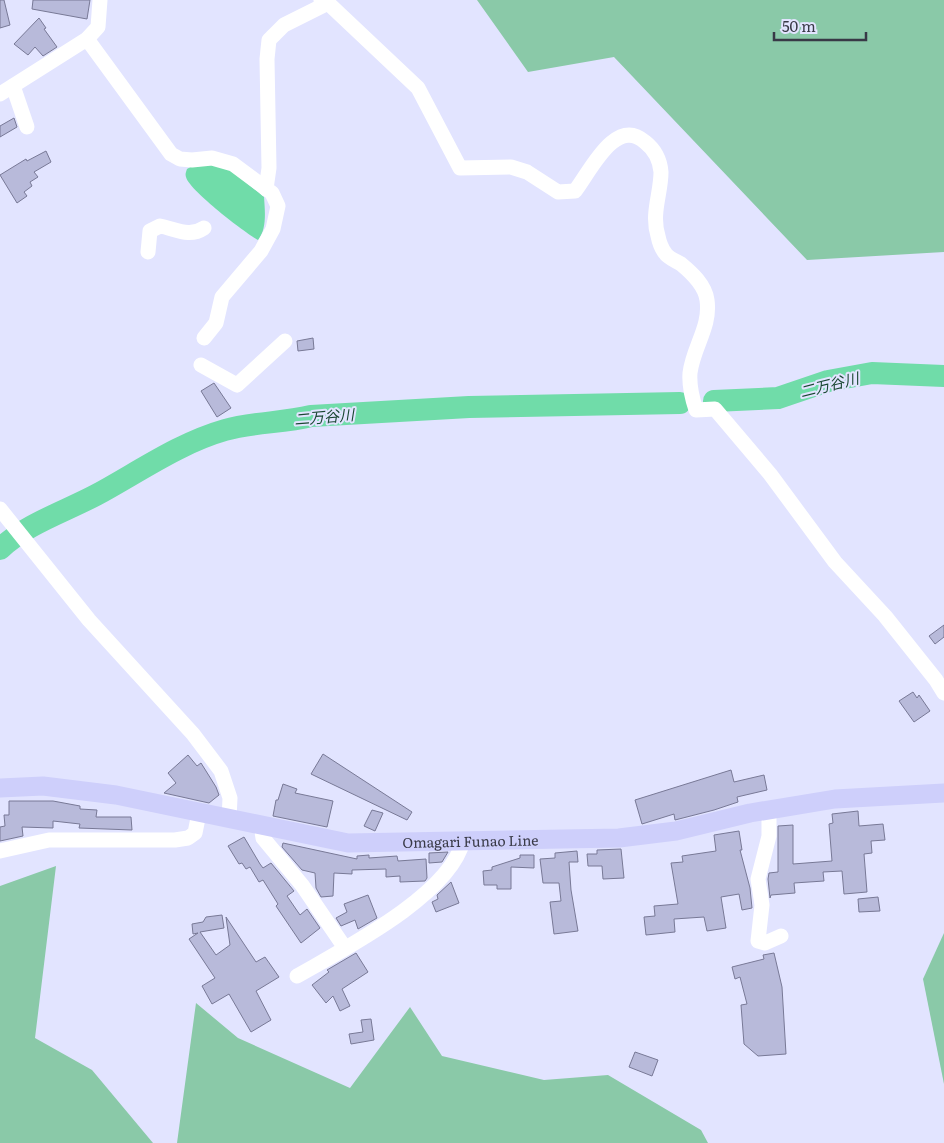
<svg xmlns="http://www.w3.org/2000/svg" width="944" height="1143" viewBox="0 0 944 1143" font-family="Literata,'Noto Sans JP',serif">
<rect width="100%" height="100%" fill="#e2e4ff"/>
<!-- green -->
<g fill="#8ac9a8">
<path d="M 477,0 L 944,0 L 944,252 L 807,260 L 614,57 L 528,72 Z"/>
<path d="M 56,866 L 35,1038 L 92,1070 L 153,1143 L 0,1143 L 0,886 Z"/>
<path d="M 944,933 L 944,1084 L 923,979 Z"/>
<path d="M 196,1003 L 238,1038 L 350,1088 L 410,1007 L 442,1056 L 544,1080 L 608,1075 L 701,1130 L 708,1143 L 177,1143 Z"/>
</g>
<!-- water -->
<path fill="#70dca9" d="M 194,165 L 219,165 L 235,173 L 264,197 C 265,211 267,229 258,240 C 244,232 189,190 186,177 C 185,174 186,172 187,169 Z"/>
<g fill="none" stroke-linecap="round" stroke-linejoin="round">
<!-- river -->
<g stroke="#70dca9" stroke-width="22">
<path d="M 714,401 L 778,398 L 828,381 L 872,373 L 944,376"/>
<path d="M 0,549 C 26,524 64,512 96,495 C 137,473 179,443 225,430 C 253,422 283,423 311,416 L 469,407 L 680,403"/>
</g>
</g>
<!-- building -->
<g fill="#b8bada" stroke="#787996">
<path d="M 0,0 L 4,0 L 10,25 L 0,28 Z"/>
<path d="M 33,0 L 90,0 L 87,19 L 32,9 Z"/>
<path d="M 39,18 L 46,28 L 44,29 L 57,47 L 43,56 L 35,47 L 28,55 L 14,44 Z"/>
<path d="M 14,118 L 17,127 L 0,137 L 0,126 Z"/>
<path d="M 46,151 L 51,162 L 34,172 L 38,177 L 30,182 L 32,186 L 24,192 L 27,196 L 17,203 L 0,175 L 26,159 L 27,161 Z"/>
<path d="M 313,338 L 314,349 L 298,351 L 297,341 Z"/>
<path d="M 214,383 L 231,408 L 217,417 L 201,391 Z"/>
<path d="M 944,625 L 944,637 L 935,644 L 929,636 Z"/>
<path d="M 913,692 L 917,698 L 919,695 L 930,711 L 914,722 L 899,701 Z"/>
<path d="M 323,754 L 412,812 L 407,820 L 311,774 Z"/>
<path d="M 188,755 L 197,766 L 201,763 L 216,787 L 219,795 L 209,803 L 164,793 L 176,783 L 168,773 Z"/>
<path d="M 731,770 L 734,782 L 764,775 L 767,790 L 737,797 L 738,802 L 714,810 L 675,820 L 674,814 L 642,824 L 635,800 Z"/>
<path d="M 283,784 L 297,789 L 295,793 L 333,801 L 327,827 L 273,816 L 276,800 L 278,800 Z"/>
<path d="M 9,801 L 53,801 L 80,806 L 80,809 L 97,810 L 96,817 L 131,817 L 132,830 L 79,828 L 80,824 L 53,821 L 53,828 L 22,827 L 23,836 L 0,841 L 0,827 L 5,826 L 4,815 L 9,815 Z"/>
<path d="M 372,810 L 383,813 L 375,831 L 364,826 Z"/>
<path d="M 858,811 L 859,826 L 883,824 L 885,840 L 871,841 L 872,853 L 864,854 L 867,892 L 844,894 L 842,871 L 823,872 L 824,881 L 794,883 L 795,893 L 771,895 L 770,898 L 768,879 L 769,873 L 778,872 L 778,826 L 793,825 L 793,864 L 832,861 L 829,824 L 833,823 L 832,814 Z"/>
<path d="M 739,831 L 742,850 L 740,850 L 750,888 L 752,908 L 742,910 L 739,894 L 721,897 L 726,928 L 707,931 L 704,917 L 674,919 L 675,932 L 646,935 L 644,917 L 655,916 L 654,906 L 678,904 L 671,863 L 683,862 L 682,856 L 716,851 L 714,835 Z"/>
<path d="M 244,837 L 260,864 L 263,868 L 271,863 L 294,891 L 287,896 L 300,915 L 307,909 L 320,928 L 301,943 L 276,906 L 278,904 L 263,880 L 259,882 L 250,867 L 246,869 L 242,863 L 239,864 L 228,846 Z"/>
<path d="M 283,843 L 357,859 L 357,856 L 369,855 L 369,858 L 397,856 L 398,861 L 426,859 L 427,878 L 425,881 L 400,882 L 400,876 L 386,877 L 386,869 L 352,870 L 352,874 L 334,873 L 333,896 L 321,897 L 316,888 L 315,873 L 302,870 L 282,847 Z"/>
<path d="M 621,849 L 624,878 L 603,879 L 602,866 L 588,866 L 587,854 L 597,854 L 597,850 Z"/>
<path d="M 577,851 L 578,862 L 569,862 L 571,890 L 578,931 L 554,934 L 550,902 L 561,901 L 559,883 L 543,883 L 540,859 L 555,858 L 555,853 Z"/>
<path d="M 448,852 L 442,862 L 429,863 L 429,853 Z"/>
<path d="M 520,855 L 534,855 L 534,868 L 511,867 L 511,889 L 497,889 L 497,885 L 484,885 L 483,871 L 492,870 L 492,867 L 520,858 Z"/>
<path d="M 451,882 L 459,903 L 436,912 L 432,902 L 438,899 L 437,895 Z"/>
<path d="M 368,895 L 377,918 L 358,929 L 355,920 L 341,926 L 336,918 L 347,912 L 344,904 Z"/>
<path d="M 878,897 L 880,911 L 859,912 L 858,899 Z"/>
<path d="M 222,915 L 224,928 L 200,932 L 216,955 L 230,945 L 226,917 L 256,962 L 265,957 L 279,977 L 256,991 L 271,1020 L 251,1032 L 229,994 L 212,1004 L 202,986 L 215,978 L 189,939 L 198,933 L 193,934 L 192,924 L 203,922 L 206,917 Z"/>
<path d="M 356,953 L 368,972 L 342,989 L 350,1006 L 340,1011 L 333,996 L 326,1003 L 312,985 L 329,972 L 327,970 Z"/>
<path d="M 774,953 L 782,987 L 786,1054 L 758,1056 L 744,1044 L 741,1005 L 747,1004 L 740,977 L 735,979 L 732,967 L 764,959 L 763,955 Z"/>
<path d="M 371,1019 L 374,1040 L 351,1044 L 349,1034 L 363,1032 L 361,1020 Z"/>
<path d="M 635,1052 L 658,1060 L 652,1076 L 629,1067 Z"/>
</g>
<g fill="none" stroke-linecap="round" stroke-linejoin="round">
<!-- minor -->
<g stroke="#fff" stroke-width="15">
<path d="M 321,0 L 328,3 L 418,88 L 460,168 L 511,167 L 527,172 L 558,192 L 575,191 C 590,172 615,116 645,142 C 654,149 660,160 661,172 C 661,194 651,213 658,236 C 659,241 662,249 665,253 C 668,258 676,261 681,264 C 692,273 705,285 707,300 C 711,327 693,347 690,373 C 689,386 692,398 696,410 L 715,409 L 770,474 L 835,562 L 885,616 L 936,680 L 944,693"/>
<path d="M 87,39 L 171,154 L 180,159 L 192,160 L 212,158 L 233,164 L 272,193 L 278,206 L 273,229 L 261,251 L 222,297 L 216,323 L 204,338"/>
<path d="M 13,86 L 27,127"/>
<path d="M 0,94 L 87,39 L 98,27 L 100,0"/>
<path d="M 266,189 L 269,168 L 267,59 L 269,40 L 284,25 L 328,3"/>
<path d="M 148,252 L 150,231 L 160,226 C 176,229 189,238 204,228"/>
<path d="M 201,365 L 237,385 L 285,341"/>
<path d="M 0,509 L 89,620 L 193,734 L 221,771 L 230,798 L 229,819"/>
<path d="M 769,809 L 769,836 L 758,879 L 762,905 L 758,941 L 765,943 L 781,936"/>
<path d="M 261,825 L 263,838 L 302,885 L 345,948"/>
<path d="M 0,851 L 49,840 L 175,840 L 188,838 L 195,833 L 199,813"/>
<path d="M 297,976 C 344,949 450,895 463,841"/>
</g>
<!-- major -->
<path stroke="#cecffb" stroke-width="19" id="s1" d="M 0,788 L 43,786 L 116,795 L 348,843 L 619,838 L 676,831 L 750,813 L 835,799 L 944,793"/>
</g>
<g text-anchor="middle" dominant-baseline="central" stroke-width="4" stroke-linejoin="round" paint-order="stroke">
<!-- street labels -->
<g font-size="14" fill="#383946" stroke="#e2e4ff">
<text stroke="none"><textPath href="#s1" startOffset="476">Omagari Funao Line</textPath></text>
</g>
<!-- water labels -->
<g font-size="15" font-style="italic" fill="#194732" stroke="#e2e4ff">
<text transform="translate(829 384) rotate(-14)">二万谷川</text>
<text transform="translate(324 416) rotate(-5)">二万谷川</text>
</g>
</g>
<!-- scale -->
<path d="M774 32v8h92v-8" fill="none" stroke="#383946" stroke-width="2.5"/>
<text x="782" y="32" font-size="15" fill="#383946" stroke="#e2e4ff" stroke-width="4" paint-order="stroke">50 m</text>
</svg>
